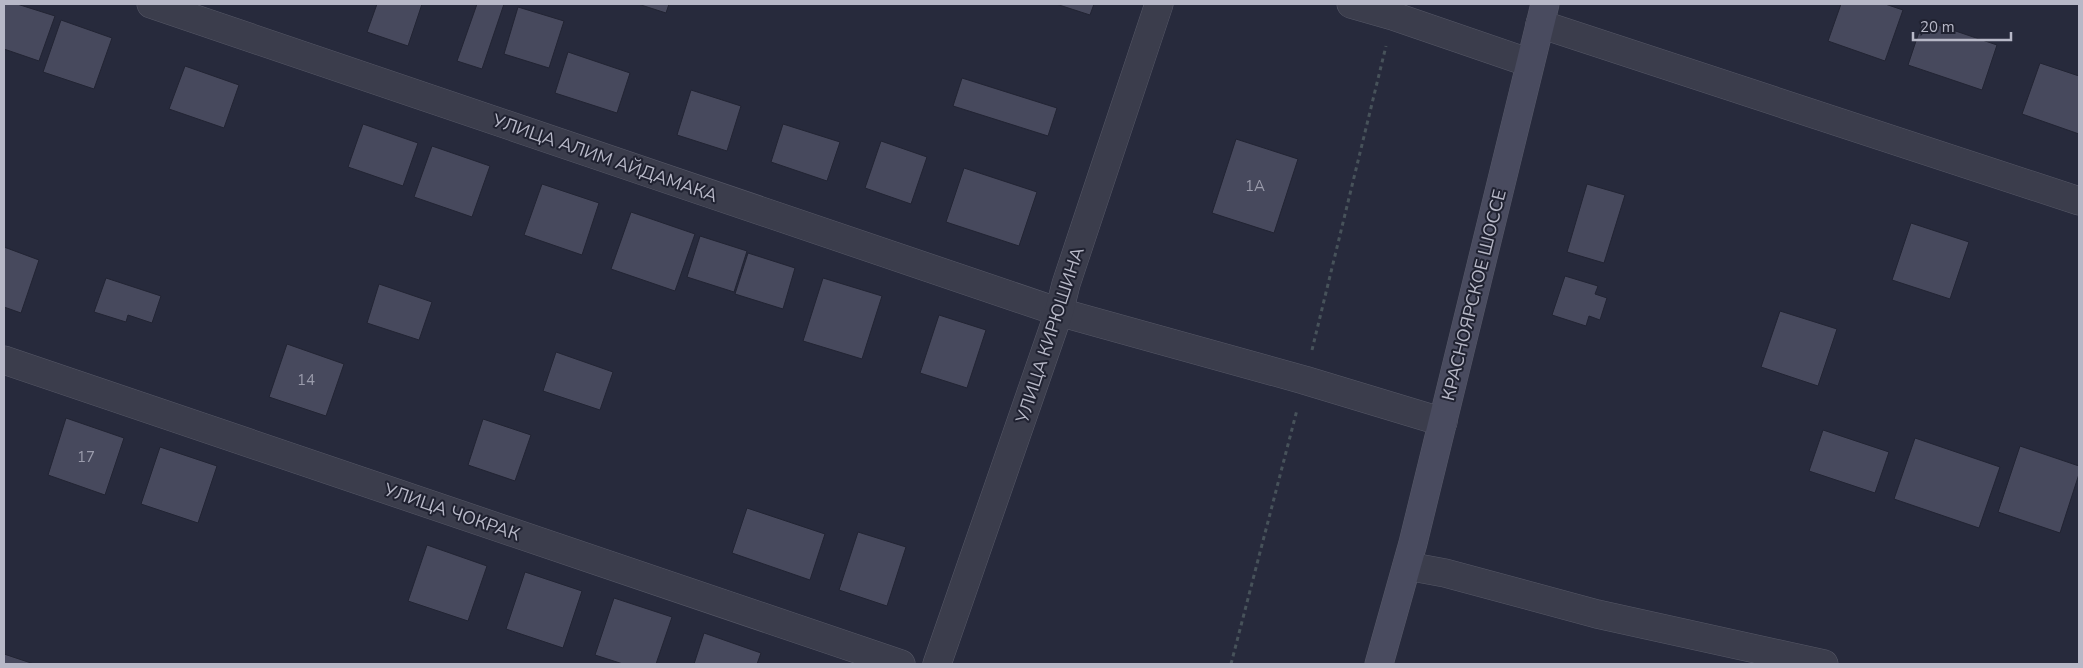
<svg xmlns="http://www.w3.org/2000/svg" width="2083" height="668" viewBox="0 0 2083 668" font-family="'Nunito Sans',sans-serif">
<rect width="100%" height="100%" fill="#272a3c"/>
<!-- building -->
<g fill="#47495d" stroke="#222433">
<path d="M 4,4 L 17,4 L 55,16 L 39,61 L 4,49 Z"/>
<path d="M 377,4 L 422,4 L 408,46 L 367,32 Z"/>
<path d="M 477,4 L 504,4 L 482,69 L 457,61 Z"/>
<path d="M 638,4 L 669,4 L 666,13 Z"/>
<path d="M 1056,4 L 1094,4 L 1090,15 Z"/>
<path d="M 1841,4 L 1885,4 L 1903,10 L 1885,61 L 1828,41 Z"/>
<path d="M 518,7 L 564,21 L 549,68 L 504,54 Z"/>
<path d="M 61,20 L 112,38 L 94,89 L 43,72 Z"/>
<path d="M 1923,20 L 1997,45 L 1982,90 L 1908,65 Z"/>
<path d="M 568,52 L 630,73 L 617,113 L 555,93 Z"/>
<path d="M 2040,63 L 2079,76 L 2079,134 L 2022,114 Z"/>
<path d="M 185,66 L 239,85 L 224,128 L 169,109 Z"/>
<path d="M 962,78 L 1057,108 L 1048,136 L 953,106 Z"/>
<path d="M 691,90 L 741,106 L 727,151 L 677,135 Z"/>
<path d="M 363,124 L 418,143 L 403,186 L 348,167 Z"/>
<path d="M 783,124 L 840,142 L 827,181 L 771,162 Z"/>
<path d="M 1236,139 L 1298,159 L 1274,233 L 1212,213 Z"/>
<path d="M 881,141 L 927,157 L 911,204 L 865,188 Z"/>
<path d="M 432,146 L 490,166 L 472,217 L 414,197 Z"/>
<path d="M 964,168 L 1037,192 L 1019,246 L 946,222 Z"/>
<path d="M 542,184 L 599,203 L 582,255 L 524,235 Z"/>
<path d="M 1587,184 L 1625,195 L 1604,263 L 1567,252 Z"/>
<path d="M 631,212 L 695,234 L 675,291 L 611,269 Z"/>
<path d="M 1911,223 L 1969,242 L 1950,299 L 1892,280 Z"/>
<path d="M 700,236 L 747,251 L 734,292 L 687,277 Z"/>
<path d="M 4,247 L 39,260 L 21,313 L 4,307 Z"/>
<path d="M 748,253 L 795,268 L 783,309 L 735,294 Z"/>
<path d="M 1565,276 L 1598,286 L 1595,294 L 1607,298 L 1600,320 L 1589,316 L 1586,326 L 1552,315 Z"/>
<path d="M 106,278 L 161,296 L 152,323 L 128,315 L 126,322 L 94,312 Z"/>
<path d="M 823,278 L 882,296 L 862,359 L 803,341 Z"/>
<path d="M 379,284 L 432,302 L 419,340 L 367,323 Z"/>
<path d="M 1780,311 L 1837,329 L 1818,386 L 1761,367 Z"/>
<path d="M 939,315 L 986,330 L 967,388 L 920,373 Z"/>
<path d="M 287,344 L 344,364 L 326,416 L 269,397 Z"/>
<path d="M 556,352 L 613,372 L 600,410 L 543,391 Z"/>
<path d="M 66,418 L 124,438 L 105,495 L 48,475 Z"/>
<path d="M 483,419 L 531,435 L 515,481 L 468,465 Z"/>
<path d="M 1823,430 L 1889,452 L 1875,493 L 1809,471 Z"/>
<path d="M 1915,438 L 2000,467 L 1979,528 L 1894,499 Z"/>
<path d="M 2020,446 L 2079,466 L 2079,474 L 2060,533 L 1998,512 Z"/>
<path d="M 160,447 L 217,466 L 198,523 L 141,504 Z"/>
<path d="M 747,508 L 825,534 L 810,580 L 732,553 Z"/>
<path d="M 858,532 L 906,547 L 887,606 L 839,590 Z"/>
<path d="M 427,545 L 487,566 L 468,621 L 408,601 Z"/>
<path d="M 525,572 L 582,591 L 563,648 L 506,629 Z"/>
<path d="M 614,598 L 672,617 L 656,664 L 623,664 L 595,655 Z"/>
<path d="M 704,633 L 761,653 L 757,664 L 694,664 Z"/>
<path d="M 4,654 L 34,664 L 4,664 Z"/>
</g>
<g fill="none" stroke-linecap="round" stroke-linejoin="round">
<!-- street casing -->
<g stroke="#565867" stroke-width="29">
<g id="street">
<path d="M 151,4 L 1059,312 L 1304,380 L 1443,422"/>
<path d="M 1351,4 L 1393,16 L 1530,63"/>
<path d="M 1540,24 L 2079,201"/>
<path d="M 4,360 L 901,664"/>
<path d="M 1407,566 L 1445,573 L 1597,614 L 1824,664"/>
<path d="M 937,664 L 1059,312 L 1066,284 L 1159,4"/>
</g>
</g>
<!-- secondary casing -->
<g stroke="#565867" stroke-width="29">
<path id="secondary" d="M 1379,664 L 1413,543 L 1545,4"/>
</g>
<!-- path -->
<g stroke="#47525a" stroke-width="3" stroke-dasharray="4 4" stroke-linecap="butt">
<path d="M 1312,350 L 1386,46"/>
<path d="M 1231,664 L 1297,410"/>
</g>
<!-- street -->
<use href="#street" stroke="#3b3d4c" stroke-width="28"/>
<!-- secondary -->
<use href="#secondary" stroke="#494b5f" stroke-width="28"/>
</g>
<g text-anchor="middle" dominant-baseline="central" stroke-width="4" stroke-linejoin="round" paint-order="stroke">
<!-- number labels -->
<g font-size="15" fill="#9b9cac">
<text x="1255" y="186">1А</text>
<text x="306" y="380">14</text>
<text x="86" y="457">17</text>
</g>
<!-- street labels -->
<g font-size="18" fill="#b7b8c7" stroke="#202231">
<text transform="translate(605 158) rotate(19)">УЛИЦА АЛИМ АЙДАМАКА</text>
<text transform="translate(1474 295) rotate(-76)">КРАСНОЯРСКОЕ ШОССЕ</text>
<text transform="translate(1050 335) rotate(-72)">УЛИЦА КИРЮШИНА</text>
<text transform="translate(452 512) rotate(19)">УЛИЦА ЧОКРАК</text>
</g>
</g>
<!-- border -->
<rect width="2083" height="668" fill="none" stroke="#b7b8c7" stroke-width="10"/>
<!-- scale -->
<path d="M1913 32v8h98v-8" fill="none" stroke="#b7b8c7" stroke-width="2.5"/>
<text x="1920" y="32" font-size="15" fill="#b7b8c7" stroke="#202231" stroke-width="4" paint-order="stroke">20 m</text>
</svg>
